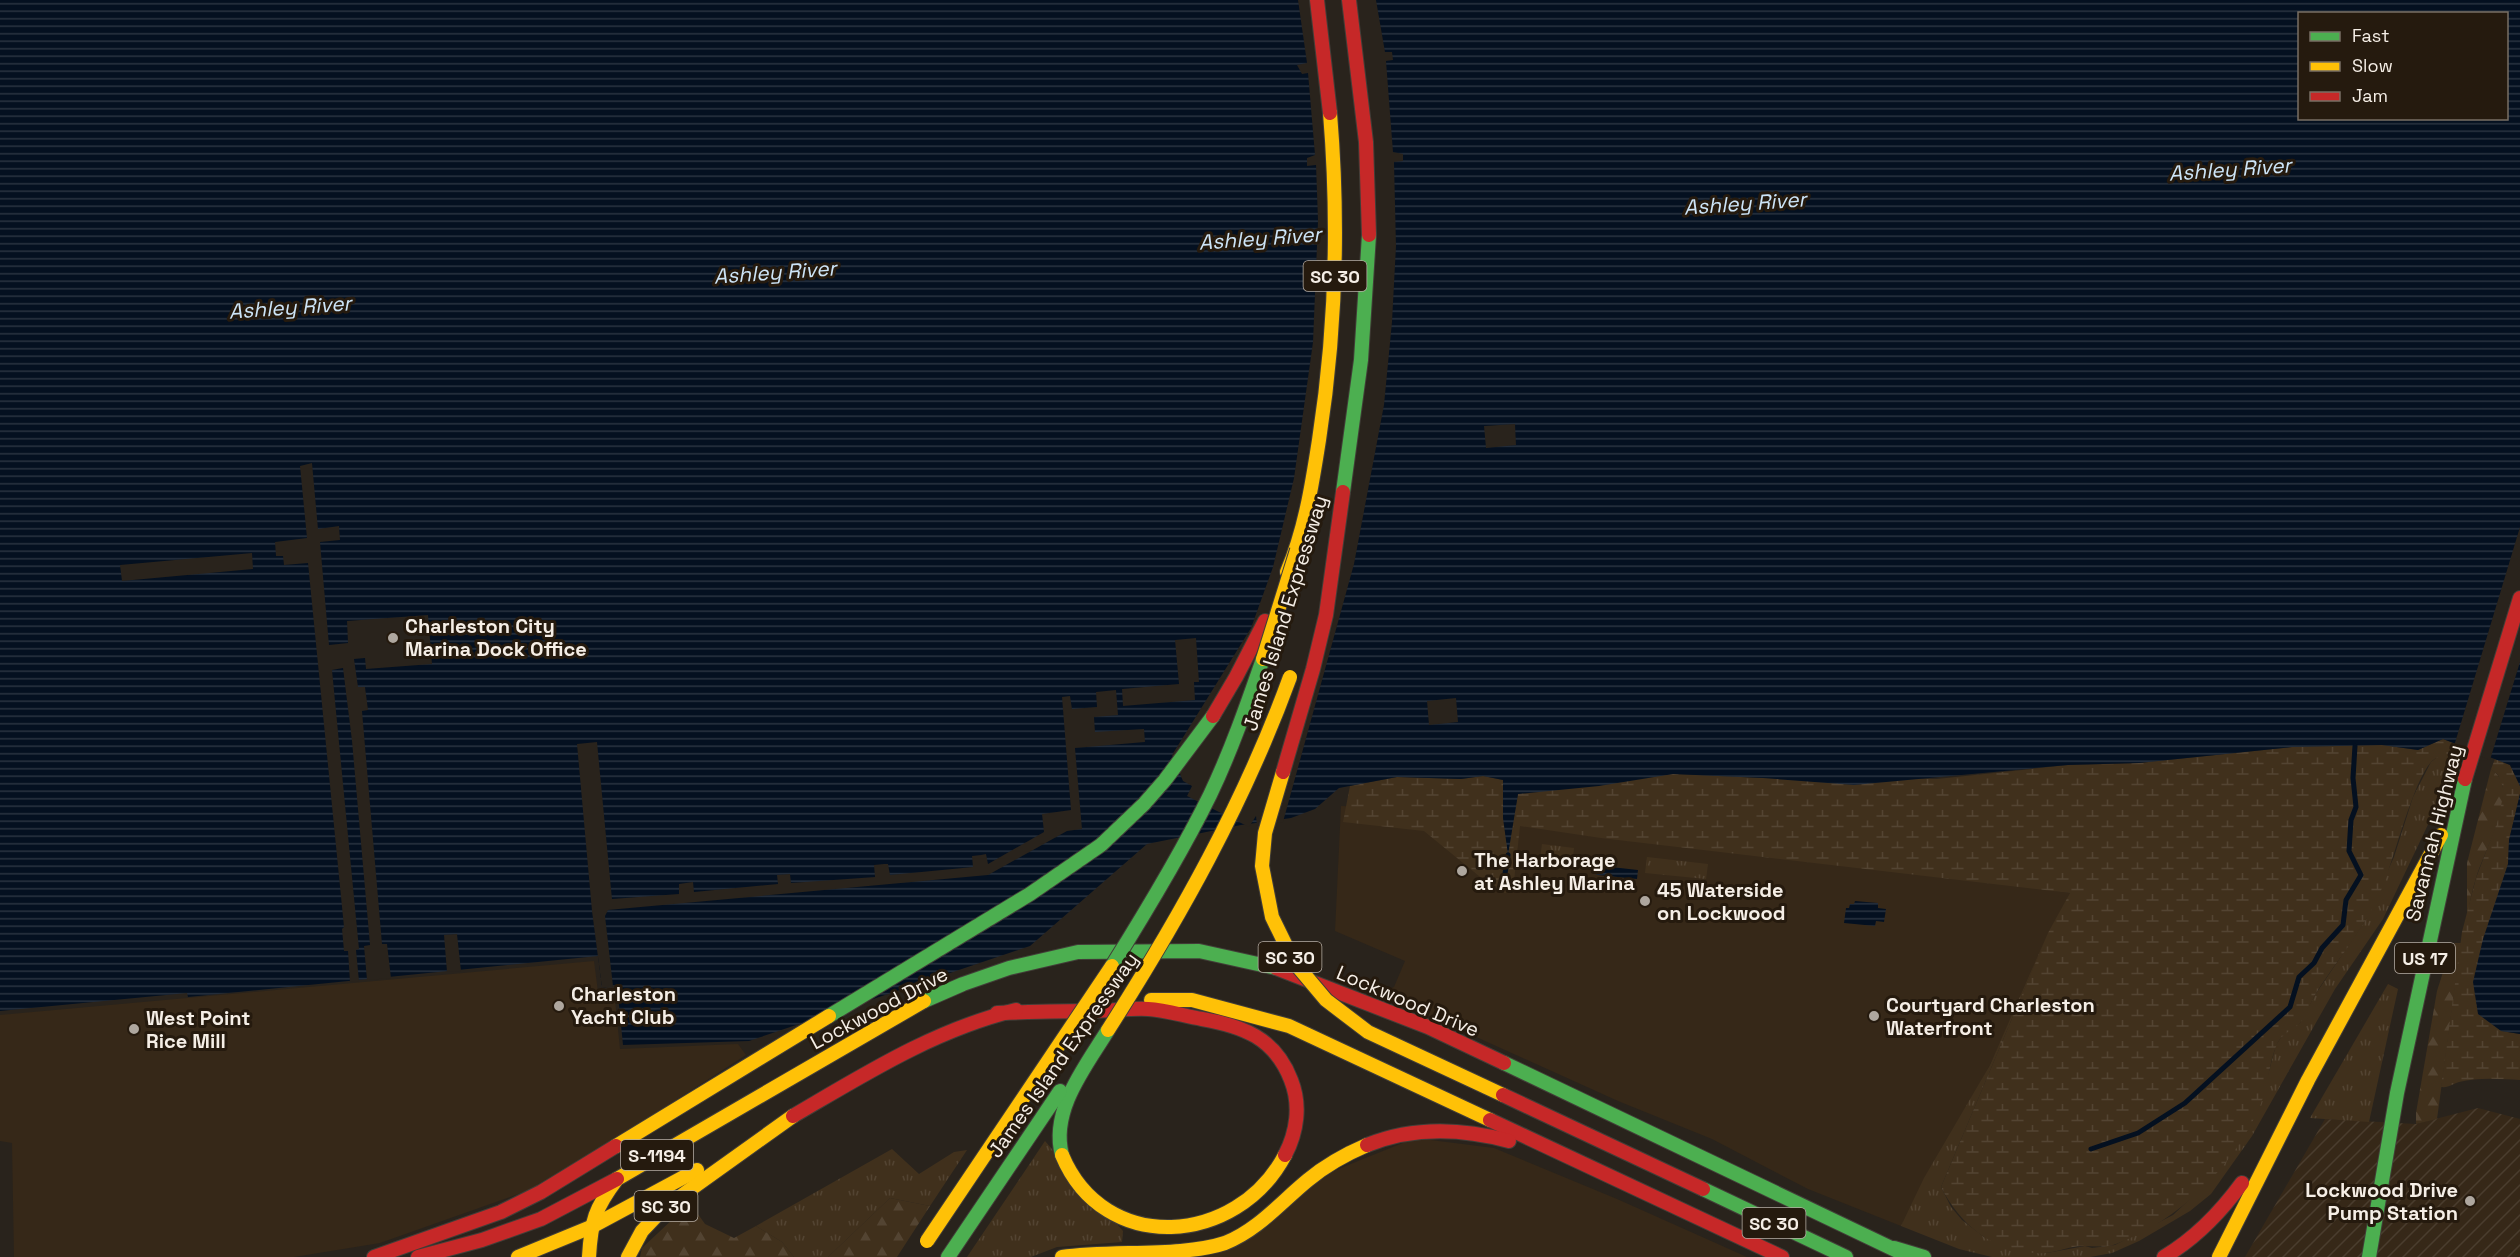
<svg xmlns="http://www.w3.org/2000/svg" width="2520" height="1257" viewBox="0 0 2520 1257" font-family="'Space Grotesk',sans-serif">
<defs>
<pattern id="industrial-furrows" width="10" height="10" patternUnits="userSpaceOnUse" patternTransform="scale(1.5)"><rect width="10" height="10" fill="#362818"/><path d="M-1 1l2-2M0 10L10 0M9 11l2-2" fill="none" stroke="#4a3d2e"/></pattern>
<pattern id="grass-tufts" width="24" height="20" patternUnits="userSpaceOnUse" patternTransform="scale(1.5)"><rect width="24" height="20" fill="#40301c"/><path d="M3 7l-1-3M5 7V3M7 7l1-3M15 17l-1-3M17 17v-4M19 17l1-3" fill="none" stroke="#534432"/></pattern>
<pattern id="forest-firs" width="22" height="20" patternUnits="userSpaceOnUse" patternTransform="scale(1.5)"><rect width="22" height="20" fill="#40301c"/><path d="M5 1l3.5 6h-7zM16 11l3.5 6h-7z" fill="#534432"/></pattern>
<pattern id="wetland-marsh" width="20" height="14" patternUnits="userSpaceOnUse" patternTransform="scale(1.5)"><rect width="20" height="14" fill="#40301c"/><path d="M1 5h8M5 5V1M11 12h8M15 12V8" fill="none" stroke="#534432"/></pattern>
<pattern id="water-rules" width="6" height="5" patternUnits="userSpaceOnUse" patternTransform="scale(1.5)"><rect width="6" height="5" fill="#041020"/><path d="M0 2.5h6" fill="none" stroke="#293340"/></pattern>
</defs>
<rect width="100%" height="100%" fill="#29231c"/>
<!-- built -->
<g fill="#362818">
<path d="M 1341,806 L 1474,810 L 2070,893 L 1990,1065 L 1901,1226 L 1808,1189 L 1712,1139 L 1618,1101 L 1381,994 L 1394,987 L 1405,961 L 1335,931 Z"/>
<path d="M 594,961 L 598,992 L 614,990 L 620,1049 L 738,1044 L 746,1055 L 544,1185 L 380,1243 L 294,1257 L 14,1257 L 12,1143 L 0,1141 L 0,1015 Z"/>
<path d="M 1415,1138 L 1494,1148 L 1617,1199 L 1747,1257 L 1200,1257 L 1321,1176 Z"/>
</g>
<!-- industrial -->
<path fill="url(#industrial-furrows)" d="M 2478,1108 L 2520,1119 L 2520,1257 L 2245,1257 L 2325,1119 L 2416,1124 Z"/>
<!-- grass -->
<g fill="url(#grass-tufts)">
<path d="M 2440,755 L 2453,755 L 2434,812 L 2383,919 L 2335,989 L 2252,1136 L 2211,1194 L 2190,1211 L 2139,1241 L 2112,1253 L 2090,1257 L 1992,1257 L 1959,1249 L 1901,1226 L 1924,1178 L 1990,1065 L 2048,933 L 1941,1187 L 1951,1207 L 1962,1220 L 1984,1237 L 2047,1253 L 2085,1246 L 2092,1248 L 2115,1245 L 2173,1215 L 2206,1184 L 2245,1132 L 2260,1105 L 2276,1045 L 2284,1033 L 2300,1023 L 2315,995 L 2365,921 L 2394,857 L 2413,797 L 2431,762 Z"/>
<path d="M 1542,844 L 1574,848 L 1572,864 L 1540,860 Z"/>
<path d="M 1647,857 L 1708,864 L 1706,879 L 1645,873 Z"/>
<path d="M 2388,984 L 2398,989 L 2369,1122 L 2310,1118 Z"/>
<path d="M 1045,1141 L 1123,1231 L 1122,1242 L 1057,1247 L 1031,1257 L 967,1257 Z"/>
<path d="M 892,1149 L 919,1174 L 954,1152 L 967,1150 L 930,1206 L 890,1198 L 828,1257 L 794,1257 L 782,1242 L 756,1226 Z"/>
</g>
<!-- forest -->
<g fill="url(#forest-firs)">
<path d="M 2491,769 C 2498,774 2502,780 2503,788 C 2505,817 2484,852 2476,878 C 2472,890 2470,903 2467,915 L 2467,863 Z"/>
<path d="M 2455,943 L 2461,943 L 2437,1119 L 2416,1124 L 2416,1113 L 2437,991 L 2451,947 Z"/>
<path d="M 890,1198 L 930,1206 L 897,1257 L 828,1257 Z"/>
<path d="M 690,1203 L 705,1224 L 734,1238 L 756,1226 L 782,1242 L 794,1257 L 640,1257 L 642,1248 Z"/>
</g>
<!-- wetland -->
<g fill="url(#wetland-marsh)">
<path d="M 2443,739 L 2457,744 L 2453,755 C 2445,755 2439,755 2432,761 C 2414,779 2395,855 2384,883 C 2368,925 2338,958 2315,995 C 2310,1004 2306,1016 2300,1023 C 2292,1031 2282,1033 2277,1044 C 2269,1062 2268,1087 2260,1106 C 2233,1167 2179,1221 2116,1244 C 2106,1248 2095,1246 2085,1246 C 2072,1245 2058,1252 2045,1253 C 1998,1256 1961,1227 1941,1187 L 2048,933 L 2070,893 L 1601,838 L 1520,826 L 1513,890 L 1505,893 L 1490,885 L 1424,831 L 1343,822 L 1350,786 L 1397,777 L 1461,779 L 1483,776 L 1503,780 L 1503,818 L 1508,852 L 1518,794 L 1524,792 L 1673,774 L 1763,778 L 1937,779 L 2068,765 L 2139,763 L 2292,747 L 2382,745 L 2418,750 Z"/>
<path d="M 2495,759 L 2510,765 L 2520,786 L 2520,794 L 2509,840 L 2508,864 L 2497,899 L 2501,1031 L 2520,1034 L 2520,1080 C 2501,1079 2478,1077 2459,1082 C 2452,1084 2449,1088 2441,1087 L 2462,932 L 2476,878 L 2497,823 L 2502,801 L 2503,787 L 2498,775 L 2491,769 Z"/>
</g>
<!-- water -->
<g fill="url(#water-rules)" fill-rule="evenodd">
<path d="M 0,0 L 2520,0 L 2520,786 L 2510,765 L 2443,739 L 2418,750 L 2382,745 L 2292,747 L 2139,763 L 2068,765 L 1854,785 L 1763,778 L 1673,774 L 1599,786 L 1518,794 L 1508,855 L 1503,818 L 1503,780 L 1483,776 L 1461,779 L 1397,777 L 1339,788 L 1315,809 L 1291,818 L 1241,825 L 1147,844 L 1030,946 L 749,1041 L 623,1045 L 617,985 L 602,988 L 598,956 L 188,997 L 187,993 L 0,1011 ZM 2300,14 L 2506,14 L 2506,118 L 2300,118 Z"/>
<path d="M 2520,794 L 2520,1034 L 2501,1031 L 2478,1014 L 2473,982 L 2483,939 L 2508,864 L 2509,840 Z"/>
<path d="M 1593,865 L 1638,870 L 1637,879 L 1598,875 L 1592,873 Z"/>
<path d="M 1855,901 L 1878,903 L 1878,908 L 1886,909 L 1884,922 L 1876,921 L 1875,926 L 1844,923 L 1846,908 L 1849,908 L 1850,904 L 1854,904 Z"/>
</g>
<!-- pier -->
<g fill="#29231c">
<path d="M 1298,0 L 1376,0 L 1385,52 L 1392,52 L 1393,60 L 1386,61 L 1393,152 L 1403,154 L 1403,161 L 1394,162 L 1396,246 L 1392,322 L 1384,405 L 1354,564 L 1283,822 L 1257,826 L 1256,816 L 1249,827 L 1187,796 L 1192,786 L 1183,781 L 1172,755 L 1251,628 L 1273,567 L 1294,478 L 1313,342 L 1318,221 L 1316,165 L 1307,166 L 1307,158 L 1315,155 L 1308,73 L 1302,74 L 1297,65 L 1307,63 Z"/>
<path d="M 1515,424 L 1516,445 L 1486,448 L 1484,426 Z"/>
<path d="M 312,463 L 318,529 L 339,526 L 340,540 L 320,542 L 329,645 L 348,643 L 347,621 L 428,615 L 432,664 L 366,669 L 365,658 L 354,659 L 358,687 L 365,687 L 368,710 L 362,711 L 382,944 L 387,944 L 391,978 L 367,980 L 364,946 L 370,945 L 352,741 L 343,668 L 332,670 L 359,949 L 356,950 L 359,981 L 350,982 L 348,951 L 344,951 L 342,929 L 344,927 L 308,563 L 284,565 L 283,556 L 276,556 L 275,542 L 307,538 L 300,466 Z"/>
<path d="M 2520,527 L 2520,662 L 2490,760 L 2454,746 Z"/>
<path d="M 252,553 L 253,569 L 122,581 L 120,565 Z"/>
<path d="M 1196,638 L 1199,682 L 1194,682 L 1195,700 L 1123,706 L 1122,689 L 1179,684 L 1175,640 Z"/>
<path d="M 1116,690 L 1118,715 L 1094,717 L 1095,732 L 1144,729 L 1145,742 L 1075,748 L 1082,829 L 1067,831 L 988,875 L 608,910 L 605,916 L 613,986 L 602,988 L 592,911 L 577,744 L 597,742 L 612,899 L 679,894 L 679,884 L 693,882 L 694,892 L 778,884 L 777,875 L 790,874 L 791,883 L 875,877 L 874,865 L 884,864 L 888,864 L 890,875 L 973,867 L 972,856 L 981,855 L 986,854 L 988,864 L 1044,832 L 1042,814 L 1071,810 L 1062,697 L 1070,696 L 1072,709 L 1097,707 L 1096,692 Z"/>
<path d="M 1456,698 L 1458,722 L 1429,725 L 1427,701 Z"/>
<path d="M 457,934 L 461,971 L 447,972 L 444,935 Z"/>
</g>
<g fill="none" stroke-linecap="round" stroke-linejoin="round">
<!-- stream -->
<g stroke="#041020" stroke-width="5">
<path d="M 1503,886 L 1508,855"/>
<path d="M 2091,1149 L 2138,1133 L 2185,1103 L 2290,1007 L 2299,977 L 2314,963 L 2322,948 L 2343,925 L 2346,900 L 2361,875 L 2349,851 L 2351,820 L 2356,807 L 2353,778 L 2355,746"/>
</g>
<!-- fast casing -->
<g stroke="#423e38" stroke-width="16">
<g id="fast">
<path d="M 1343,492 L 1361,360 L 1369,235"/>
<path d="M 924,1001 L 963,984 L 1009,968 L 1078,952 L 1199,951 L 1276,968"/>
<path d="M 829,1016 L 1030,894 L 1101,845 L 1144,804 L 1165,780 L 1213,716"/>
<path d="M 1504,1063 L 1910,1257"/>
<path d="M 1062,1155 C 1050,1110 1086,1066 1108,1030"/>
<path d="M 1703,1189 L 1846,1257"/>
<path d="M 1894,1248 L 1924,1257"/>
<path d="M 948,1257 L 1060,1091"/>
<path d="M 2369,1257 L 2397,1093 L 2465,779"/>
</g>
</g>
<!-- slow casing -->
<g stroke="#423e38" stroke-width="16">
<g id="slow">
<path d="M 1287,572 C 1305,530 1312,485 1319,440 C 1336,331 1339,222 1330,113"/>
<path d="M 1151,1000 L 1192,1000 L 1289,1026 L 1490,1120"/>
<path d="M 616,1146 L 829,1016"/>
<path d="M 1062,1155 C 1104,1256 1237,1246 1285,1155"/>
<path d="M 518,1257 L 591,1227 L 697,1170"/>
<path d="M 589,1257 C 591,1221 595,1208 617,1179 L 924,1001"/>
<path d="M 628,1257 L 642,1231 L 663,1209 L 793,1116"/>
<path d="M 1062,1257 C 1111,1250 1183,1257 1225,1243 C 1258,1230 1281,1202 1308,1180 C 1326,1165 1346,1154 1367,1145"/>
<path d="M 2219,1257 L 2308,1080 L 2441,835"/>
</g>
</g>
<!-- jam casing -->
<g stroke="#423e38" stroke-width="16">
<g id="jam">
<path d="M 1317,0 L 1330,113"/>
<path d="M 1349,0 L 1366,142 L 1369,235"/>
<path d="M 1213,716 L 1236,677 L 1265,621"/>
<path d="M 2465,779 L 2520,598"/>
<path d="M 1276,968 L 1428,1027 L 1504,1063"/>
<path d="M 997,1013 C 1029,1012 1061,1011 1093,1011 C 1112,1011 1130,1008 1148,1009 C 1166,1010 1184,1016 1202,1019 C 1243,1026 1275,1038 1291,1080 C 1301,1105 1297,1132 1285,1155"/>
<path d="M 793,1116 C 865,1074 934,1030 1016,1010"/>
<path d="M 1490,1120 L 1782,1257"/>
<path d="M 1367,1145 C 1414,1126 1461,1128 1509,1141"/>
<path d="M 374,1257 L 501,1212 L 541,1192 L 616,1146"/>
<path d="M 418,1257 L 482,1240 L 541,1219 L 617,1179"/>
<path d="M 2164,1257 C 2196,1238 2220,1213 2242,1183"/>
</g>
</g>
<!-- fast -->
<use href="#fast" stroke="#4caf50" stroke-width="14"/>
<!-- slow -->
<use href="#slow" stroke="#ffc107" stroke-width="14"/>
<!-- jam -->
<use href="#jam" stroke="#c62828" stroke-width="14"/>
<!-- fast-bridge casing -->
<g stroke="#423e38" stroke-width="16" stroke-linecap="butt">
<path id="fast-bridge" d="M 1112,966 C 1147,910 1181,854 1210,795 C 1231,751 1247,705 1263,659"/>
</g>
<!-- slow-bridge casing -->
<g stroke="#423e38" stroke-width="16" stroke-linecap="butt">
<g id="slow-bridge">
<path d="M 1263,659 L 1297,550"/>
<path d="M 1283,772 L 1265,833 L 1262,866 L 1272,917 L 1294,962 L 1326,1000 L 1368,1032 L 1503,1095"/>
<path d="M 1108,1030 C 1180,917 1244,803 1290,677"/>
<path d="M 927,1241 L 1112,966"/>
</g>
</g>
<!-- jam-bridge casing -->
<g stroke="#423e38" stroke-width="16" stroke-linecap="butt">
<g id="jam-bridge">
<path d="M 1283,772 L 1313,669 L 1326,615 L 1343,492"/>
<path d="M 1503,1095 L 1703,1189"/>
</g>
</g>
<!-- fast-bridge -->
<use href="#fast-bridge" stroke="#4caf50" stroke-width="14"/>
<!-- slow-bridge -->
<use href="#slow-bridge" stroke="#ffc107" stroke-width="14"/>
<!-- jam-bridge -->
<use href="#jam-bridge" stroke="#c62828" stroke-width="14"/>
</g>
<!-- markers -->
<g fill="#aea79f" stroke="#251a0e" stroke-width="2">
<circle cx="393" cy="638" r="6"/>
<circle cx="1462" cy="871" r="6"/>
<circle cx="1645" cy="901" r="6"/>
<circle cx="559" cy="1006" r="6"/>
<circle cx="1874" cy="1016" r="6"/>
<circle cx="134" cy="1029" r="6"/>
<circle cx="2470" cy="1201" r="6"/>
</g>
<g text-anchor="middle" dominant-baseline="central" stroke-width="6" stroke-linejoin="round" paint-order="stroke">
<!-- shield labels -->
<g fill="#251a0e" stroke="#b7aea5" stroke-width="1.5">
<rect x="1303.5" y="261" width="63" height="30" rx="4.5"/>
<rect x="1258.5" y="942" width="63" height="30" rx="4.5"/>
<rect x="2395" y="943" width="60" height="30" rx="4.5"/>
<rect x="621" y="1140" width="72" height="30" rx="4.5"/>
<rect x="634.5" y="1191" width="63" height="30" rx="4.5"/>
<rect x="1742.5" y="1208" width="63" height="30" rx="4.5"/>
</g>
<g font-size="18" font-weight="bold" fill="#f5eee6">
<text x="1335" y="276">SC 30</text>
<text x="1290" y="957">SC 30</text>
<text x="2425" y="958">US 17</text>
<text x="657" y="1155">S-1194</text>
<text x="666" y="1206">SC 30</text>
<text x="1774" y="1223">SC 30</text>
</g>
<!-- street labels -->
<g font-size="20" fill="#f5eee6" stroke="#251a0e">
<text transform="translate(1285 613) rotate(-73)">James Island Expressway</text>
<text transform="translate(2434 833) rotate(-76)">Savannah Highway</text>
<text transform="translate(1408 1001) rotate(23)">Lockwood Drive</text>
<text transform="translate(879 1008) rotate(-28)">Lockwood Drive</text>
<text transform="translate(1063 1055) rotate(-55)">James Island Expressway</text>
</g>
<!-- poi labels -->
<g font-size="20" font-weight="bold" fill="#f5eee6" stroke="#251a0e" text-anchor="start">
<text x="405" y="626">Charleston City<tspan x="405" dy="23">Marina Dock Office</tspan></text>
<text x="1474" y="860">The Harborage<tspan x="1474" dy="23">at Ashley Marina</tspan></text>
<text x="1657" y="890">45 Waterside<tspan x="1657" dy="23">on Lockwood</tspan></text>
<text x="571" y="994">Charleston<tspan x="571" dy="23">Yacht Club</tspan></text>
<text x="1886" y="1005">Courtyard Charleston<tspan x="1886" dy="23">Waterfront</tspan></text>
<text x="146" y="1018">West Point<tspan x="146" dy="23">Rice Mill</tspan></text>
<text x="2458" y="1190" text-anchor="end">Lockwood Drive<tspan x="2458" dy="23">Pump Station</tspan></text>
</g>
<!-- water labels -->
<g font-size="21" font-style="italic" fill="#cde5f8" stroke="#251a0e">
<text transform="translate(2230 169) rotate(-4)">Ashley River</text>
<text transform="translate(1745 203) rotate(-4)">Ashley River</text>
<text transform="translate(1260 238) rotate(-4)">Ashley River</text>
<text transform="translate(775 272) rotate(-4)">Ashley River</text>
<text transform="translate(290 307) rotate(-4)">Ashley River</text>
</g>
</g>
<!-- legend -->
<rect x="2298" y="12" width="210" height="108" fill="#251a0e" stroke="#786f64" stroke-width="1.5"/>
<rect x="2310" y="32" width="30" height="9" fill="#4caf50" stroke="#786f64" stroke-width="1.5"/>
<text x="2352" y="42" font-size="18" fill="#f5eee6">Fast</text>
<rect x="2310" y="62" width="30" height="9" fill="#ffc107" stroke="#786f64" stroke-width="1.5"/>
<text x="2352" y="72" font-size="18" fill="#f5eee6">Slow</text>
<rect x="2310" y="92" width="30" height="9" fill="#c62828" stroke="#786f64" stroke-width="1.5"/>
<text x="2352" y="102" font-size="18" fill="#f5eee6">Jam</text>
</svg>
